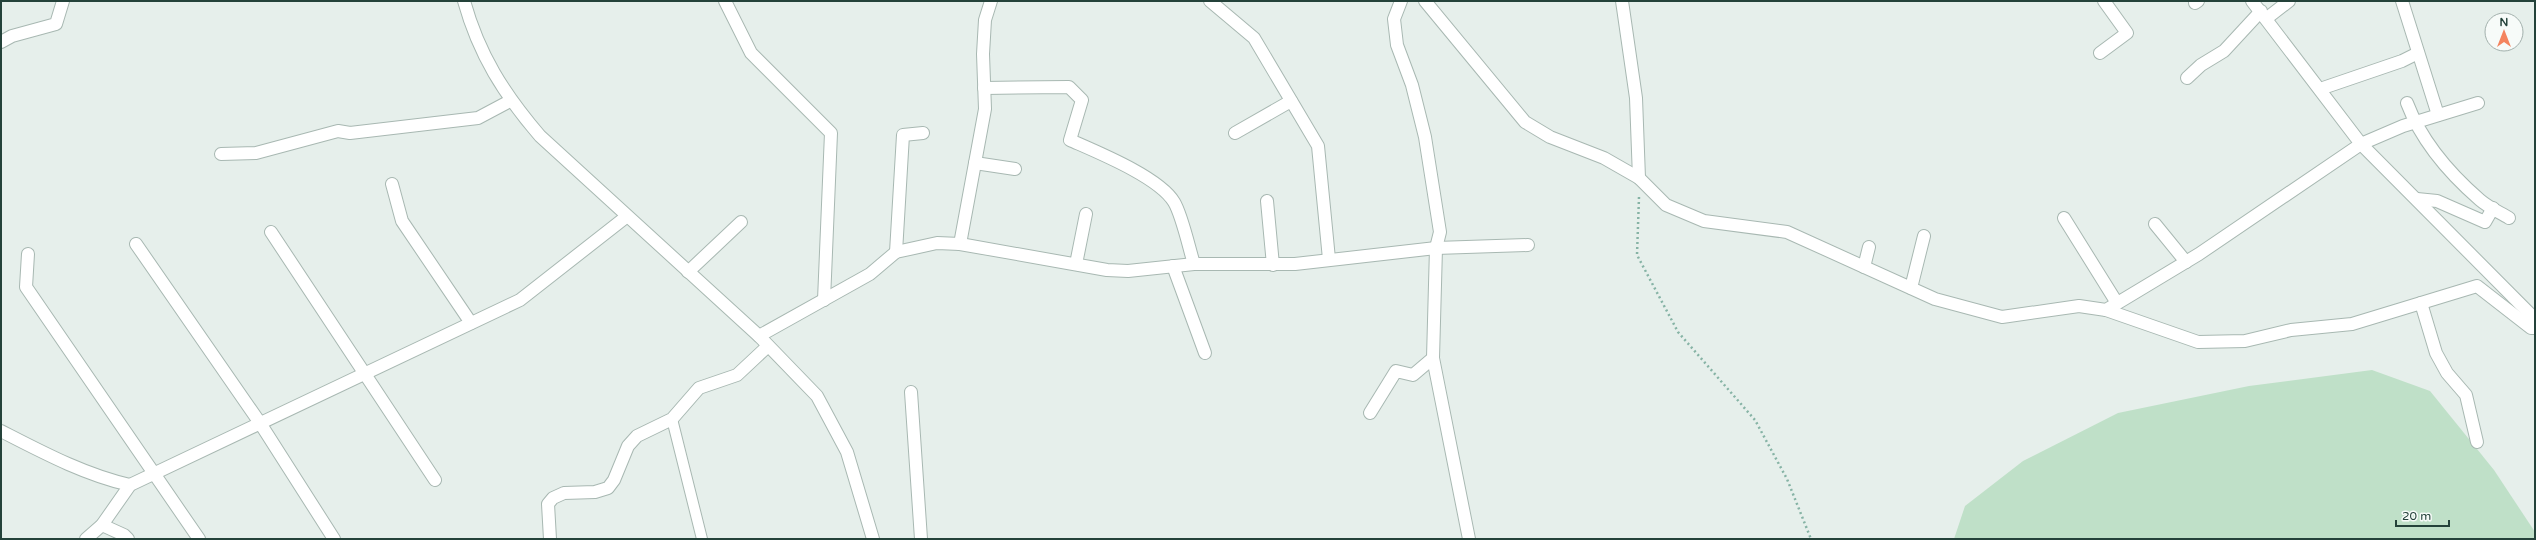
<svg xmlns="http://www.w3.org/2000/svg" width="2536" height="540" viewBox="0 0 2536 540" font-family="'Varela Round',sans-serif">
<rect width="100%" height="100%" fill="#e6efeb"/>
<!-- green -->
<path fill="#bfe0c8" d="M 2372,370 L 2430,391 L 2494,470 L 2535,532 L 2535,539 L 1954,539 L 1965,506 L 2023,461 L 2118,413 L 2249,386 Z"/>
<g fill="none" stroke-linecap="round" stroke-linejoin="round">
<!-- service casing -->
<g stroke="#a8b8b2" stroke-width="12">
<path id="service" d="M 672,419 L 702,539"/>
</g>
<!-- minor casing -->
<g stroke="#a8b8b2" stroke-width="14">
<g id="minor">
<path d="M 725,1 L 751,53 L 831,133 L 824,300"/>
<path d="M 1210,1 L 1254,38 L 1318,146 L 1329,259"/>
<path d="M 1401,1 L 1394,19 L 1397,45 L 1412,85 L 1425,137 L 1440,232 L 1436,248 L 1433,358 L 1469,539"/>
<path d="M 1425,1 L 1525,122 L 1550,137 L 1604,158 L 1639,178 L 1666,205 L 1704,221 L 1787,232 L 1935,299 L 2002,317 L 2079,306 L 2106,310 L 2199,254 L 2361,144 L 2403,126 L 2478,103"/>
<path d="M 1622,1 L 1636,98 L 1639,178"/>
<path d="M 2252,1 L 2361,144 L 2535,319"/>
<path d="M 2402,1 L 2438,115"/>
<path d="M 2195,3 L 2198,1"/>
<path d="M 2267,18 L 2289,1"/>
<path d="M 1,42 L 12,36 L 56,24 L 63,1"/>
<path d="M 2100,53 L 2127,33 L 2104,1"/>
<path d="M 2187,78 L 2201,65 L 2224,51 L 2261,11"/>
<path d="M 984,88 L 1069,87 L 1082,100 L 1070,140 C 1097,152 1159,177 1174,202 C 1182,215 1189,248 1194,264"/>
<path d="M 2320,89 L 2402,61 L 2418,53"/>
<path d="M 2407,103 C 2421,140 2450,174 2480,200 C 2488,207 2499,212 2509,218"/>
<path d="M 1235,133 L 1291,101"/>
<path d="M 221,154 L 256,153 L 338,131 L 350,133 L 478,118 L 510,101"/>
<path d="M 975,163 L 1015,169"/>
<path d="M 392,184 L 402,221 L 471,323"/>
<path d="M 2417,199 L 2437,201 L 2485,222 L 2493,208"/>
<path d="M 1267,201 L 1273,265"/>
<path d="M 2064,218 L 2117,303"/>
<path d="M 2155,224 L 2186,262"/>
<path d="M 271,232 L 435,480"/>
<path d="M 136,244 L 260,423 L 334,539"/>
<path d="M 960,244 L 985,109 L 983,54 L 985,20 L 991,1"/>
<path d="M 896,252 L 903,135 L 923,133"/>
<path d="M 28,254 L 26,287 L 199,539"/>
<path d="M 1076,264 L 1086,214"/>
<path d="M 1173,266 L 1205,353"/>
<path d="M 1864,267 L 1869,247"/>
<path d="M 688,272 L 741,222"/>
<path d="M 1911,288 L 1924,236"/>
<path d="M 2421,303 L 2436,353 L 2447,373 L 2466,395 L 2477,442"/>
<path d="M 2106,310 L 2198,342 L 2245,341 L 2291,330 L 2352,324 L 2477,286 L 2531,328 L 2535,328"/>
<path d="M 759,336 L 870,274 L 896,252 L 937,243 L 960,244 L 1107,270 L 1128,271 L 1194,264 L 1295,264 L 1436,248 L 1528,245"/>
<path d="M 911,392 L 921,539"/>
<path d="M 1370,413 L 1396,371 L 1413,375 L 1433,358"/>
<path d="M 1,431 C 42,452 85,475 130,485"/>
<path d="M 102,525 L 124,535 L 128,539"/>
<path d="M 86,539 L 102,525 L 130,485 L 520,300 L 626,217"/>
<path d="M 550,539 L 548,504 L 553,498 L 564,493 L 595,492 L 608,488 L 614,480 L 628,446 L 637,436 L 672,419 L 699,388 L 737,375 L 768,346"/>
</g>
</g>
<!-- tertiary casing -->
<g stroke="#a8b8b2" stroke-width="14">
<path id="tertiary" d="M 464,1 C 479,55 504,94 540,136 L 759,336 L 817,396 L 847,452 L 873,539"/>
</g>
<!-- path -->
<path stroke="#86b3a5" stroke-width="2.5" stroke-dasharray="2 3" stroke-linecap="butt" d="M 1639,197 L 1637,255 L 1678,332 L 1755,420 L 1787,479 L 1811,539"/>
<!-- service -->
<use href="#service" stroke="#fff" stroke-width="10"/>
<!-- minor -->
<use href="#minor" stroke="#fff" stroke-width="12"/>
<!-- tertiary -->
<use href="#tertiary" stroke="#fff" stroke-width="12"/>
</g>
<!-- border -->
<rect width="2536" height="540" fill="none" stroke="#24423a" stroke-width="4"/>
<!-- north arrow -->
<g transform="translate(2504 32)"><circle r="19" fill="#f7fbf9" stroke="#a3b1ad"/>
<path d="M0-3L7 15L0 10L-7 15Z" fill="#f4845f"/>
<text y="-6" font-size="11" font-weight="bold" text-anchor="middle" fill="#24423a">N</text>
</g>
<!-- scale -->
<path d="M2396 520v6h53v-6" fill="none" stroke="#24423a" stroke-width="2"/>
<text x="2402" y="520" font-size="12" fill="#24423a" stroke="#f7fbf9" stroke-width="3" paint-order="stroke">20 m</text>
</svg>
